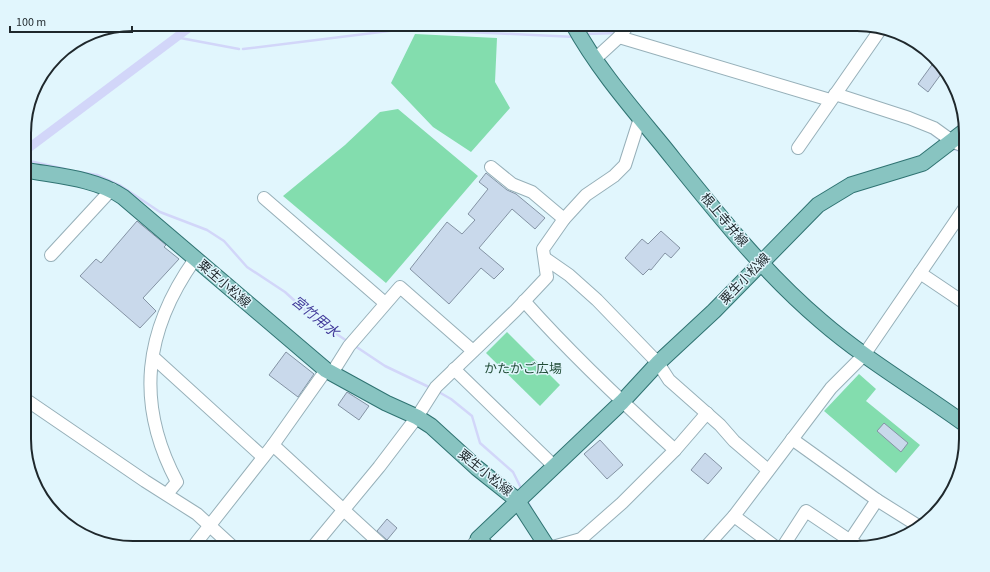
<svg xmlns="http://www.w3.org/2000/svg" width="990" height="572" viewBox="0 0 990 572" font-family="'Source Sans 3','Noto Sans JP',sans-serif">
<rect width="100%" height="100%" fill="#e1f6fd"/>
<!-- green -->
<g fill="#83ddae">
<path d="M 415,34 L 497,38 L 495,82 L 510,108 L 471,152 L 433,127 L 391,83 Z"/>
<path d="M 398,109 L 478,176 L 386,283 L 283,196 L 345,145 L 380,112 Z"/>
<path d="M 507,332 L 560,385 L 540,406 L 486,353 Z"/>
<path d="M 859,374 L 876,389 L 866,401 L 920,445 L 896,473 L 824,411 Z"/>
</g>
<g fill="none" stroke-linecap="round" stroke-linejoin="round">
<!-- stream -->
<g stroke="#d2d6f9" stroke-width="2.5">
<path d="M 585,34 L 618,33"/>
<path d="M 175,37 L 239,49"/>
<path d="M 243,49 L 405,29 L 575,37"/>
<path d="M 928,131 L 942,141"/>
<path d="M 951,148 L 966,153"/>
<path d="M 25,160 L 65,169"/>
<path d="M 78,172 L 97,175 L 121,186 L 160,212 L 207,230 L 224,241 L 247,267 L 285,292 L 317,321 L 347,341"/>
<path d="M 355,346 L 385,366 L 431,388"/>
<path d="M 437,391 L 451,399 L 472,416 L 480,443 L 513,472 L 522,490"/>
<path d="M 527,500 L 532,510"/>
</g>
<!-- canal -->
<path stroke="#d2d6f9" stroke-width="9" d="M 25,148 L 30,147 L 194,24"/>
</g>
<!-- building -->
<g fill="#c9d9eb" stroke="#8493a4">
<path d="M 934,62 L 944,70 L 928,92 L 918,84 Z"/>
<path d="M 486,173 L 507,190 L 516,194 L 545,218 L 535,229 L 512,209 L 479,248 L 504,269 L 494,279 L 481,268 L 449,304 L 410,269 L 447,222 L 462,234 L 475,220 L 468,214 L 488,189 L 479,182 Z"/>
<path d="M 137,221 L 166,245 L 164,247 L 179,259 L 143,298 L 156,311 L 140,328 L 80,276 L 96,259 L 101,263 Z"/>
<path d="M 661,231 L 680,248 L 671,258 L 665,253 L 651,270 L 649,269 L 643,275 L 625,258 L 642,239 L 648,244 Z"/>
<path d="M 286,352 L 314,374 L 298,397 L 269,375 Z"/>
<path d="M 347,392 L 369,406 L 359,420 L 338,405 Z"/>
<path d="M 884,423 L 908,443 L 901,452 L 877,431 Z"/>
<path d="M 600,440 L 623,465 L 607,479 L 584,454 Z"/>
<path d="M 705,453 L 722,468 L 708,484 L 691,470 Z"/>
<path d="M 387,519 L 397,528 L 387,540 L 377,531 Z"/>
</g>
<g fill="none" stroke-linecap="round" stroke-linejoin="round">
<!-- minor casing -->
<g stroke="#97b0b9" stroke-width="14">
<g id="minor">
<path d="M 619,37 L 830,100"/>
<path d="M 595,59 L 619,37 L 629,24"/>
<path d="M 835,94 L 909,118 L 934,128 L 952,141 L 966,147"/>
<path d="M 798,148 L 880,30"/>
<path d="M 491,167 L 512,184 L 532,192 L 564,219"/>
<path d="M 264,198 L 385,303"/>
<path d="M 51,255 L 112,189"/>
<path d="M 546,259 L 569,275 L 597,300 L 658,363 L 669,380 L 720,425 L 734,441 L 768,470"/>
<path d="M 920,273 L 966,304"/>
<path d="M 524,301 C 571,354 623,403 675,450"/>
<path d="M 153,357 L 263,457"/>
<path d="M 454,369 L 554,466"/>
<path d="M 332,373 L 349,346 L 400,287 L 473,351"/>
<path d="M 25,399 L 145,481 L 197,514 L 234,548"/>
<path d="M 792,439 L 877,500 L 920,527"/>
<path d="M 273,445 L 385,548"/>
<path d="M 167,494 L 177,482 C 135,403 144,331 195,259"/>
<path d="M 734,516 L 777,548"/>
<path d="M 192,548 L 273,445 L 326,370"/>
<path d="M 312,548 L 379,467 L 417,417 L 436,387 L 515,311 L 547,277 L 543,249 L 564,219 L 586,195 L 614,176 L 625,165 L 640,118"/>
<path d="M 470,548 L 478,539"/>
<path d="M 549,548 L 581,539 L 622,503 L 675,450 L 707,413"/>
<path d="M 705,548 L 734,516 L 831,388 L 864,355 L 966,206"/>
<path d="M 782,548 L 806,511 L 861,548"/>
<path d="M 845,548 L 877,500"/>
</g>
</g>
<!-- major casing -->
<g stroke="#2f7372" stroke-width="17">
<g id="major">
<path d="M 573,24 C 597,68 631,107 663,146 C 712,207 761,270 821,321 C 866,360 918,390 966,425"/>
<path d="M 25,170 C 57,176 95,178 123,197 L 326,370 L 386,403 L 417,417 L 431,426 L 477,468 L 517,500 L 548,548"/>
<path d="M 488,548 L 478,539 L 622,402 L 658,363 L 714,311 L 818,205 L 851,185 L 923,163 L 966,130"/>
</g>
</g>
<!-- minor -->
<use href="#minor" stroke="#fff" stroke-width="12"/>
<!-- major -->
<use href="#major" stroke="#88c4c1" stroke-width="15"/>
</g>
<g text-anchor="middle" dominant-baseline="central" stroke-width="3" stroke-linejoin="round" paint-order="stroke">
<!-- street labels -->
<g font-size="13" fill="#1f282c" stroke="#e1f6fd">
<text transform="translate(724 220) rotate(50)">根上寺井線</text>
<text transform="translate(745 279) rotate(-46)">粟生小松線</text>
<text transform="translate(224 284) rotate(41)">粟生小松線</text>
<text transform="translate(485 473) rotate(39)">粟生小松線</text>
</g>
<!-- park labels -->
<g font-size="13" fill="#224d38" stroke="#e1f6fd">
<text x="523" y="369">かたかご広場</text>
</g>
<!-- water labels -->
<g font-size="14" font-style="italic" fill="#423a9a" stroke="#e1f6fd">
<text transform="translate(315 317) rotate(39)">宮竹用水</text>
</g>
</g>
<!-- crop -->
<path d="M0 0H990V572H0ZM133 31H857A102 102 0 0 1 959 133V439A102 102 0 0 1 857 541H133A102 102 0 0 1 31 439V133A102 102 0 0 1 133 31Z" fill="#e1f6fd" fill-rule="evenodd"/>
<path fill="none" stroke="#1f282c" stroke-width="2" d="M133 31H857A102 102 0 0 1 959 133V439A102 102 0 0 1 857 541H133A102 102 0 0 1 31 439V133A102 102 0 0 1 133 31Z"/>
<!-- scale -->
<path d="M10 26v6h122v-6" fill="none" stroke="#1f282c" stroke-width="2"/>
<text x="16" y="26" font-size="12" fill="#1f282c" stroke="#e1f6fd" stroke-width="3" paint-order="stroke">100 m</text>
</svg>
